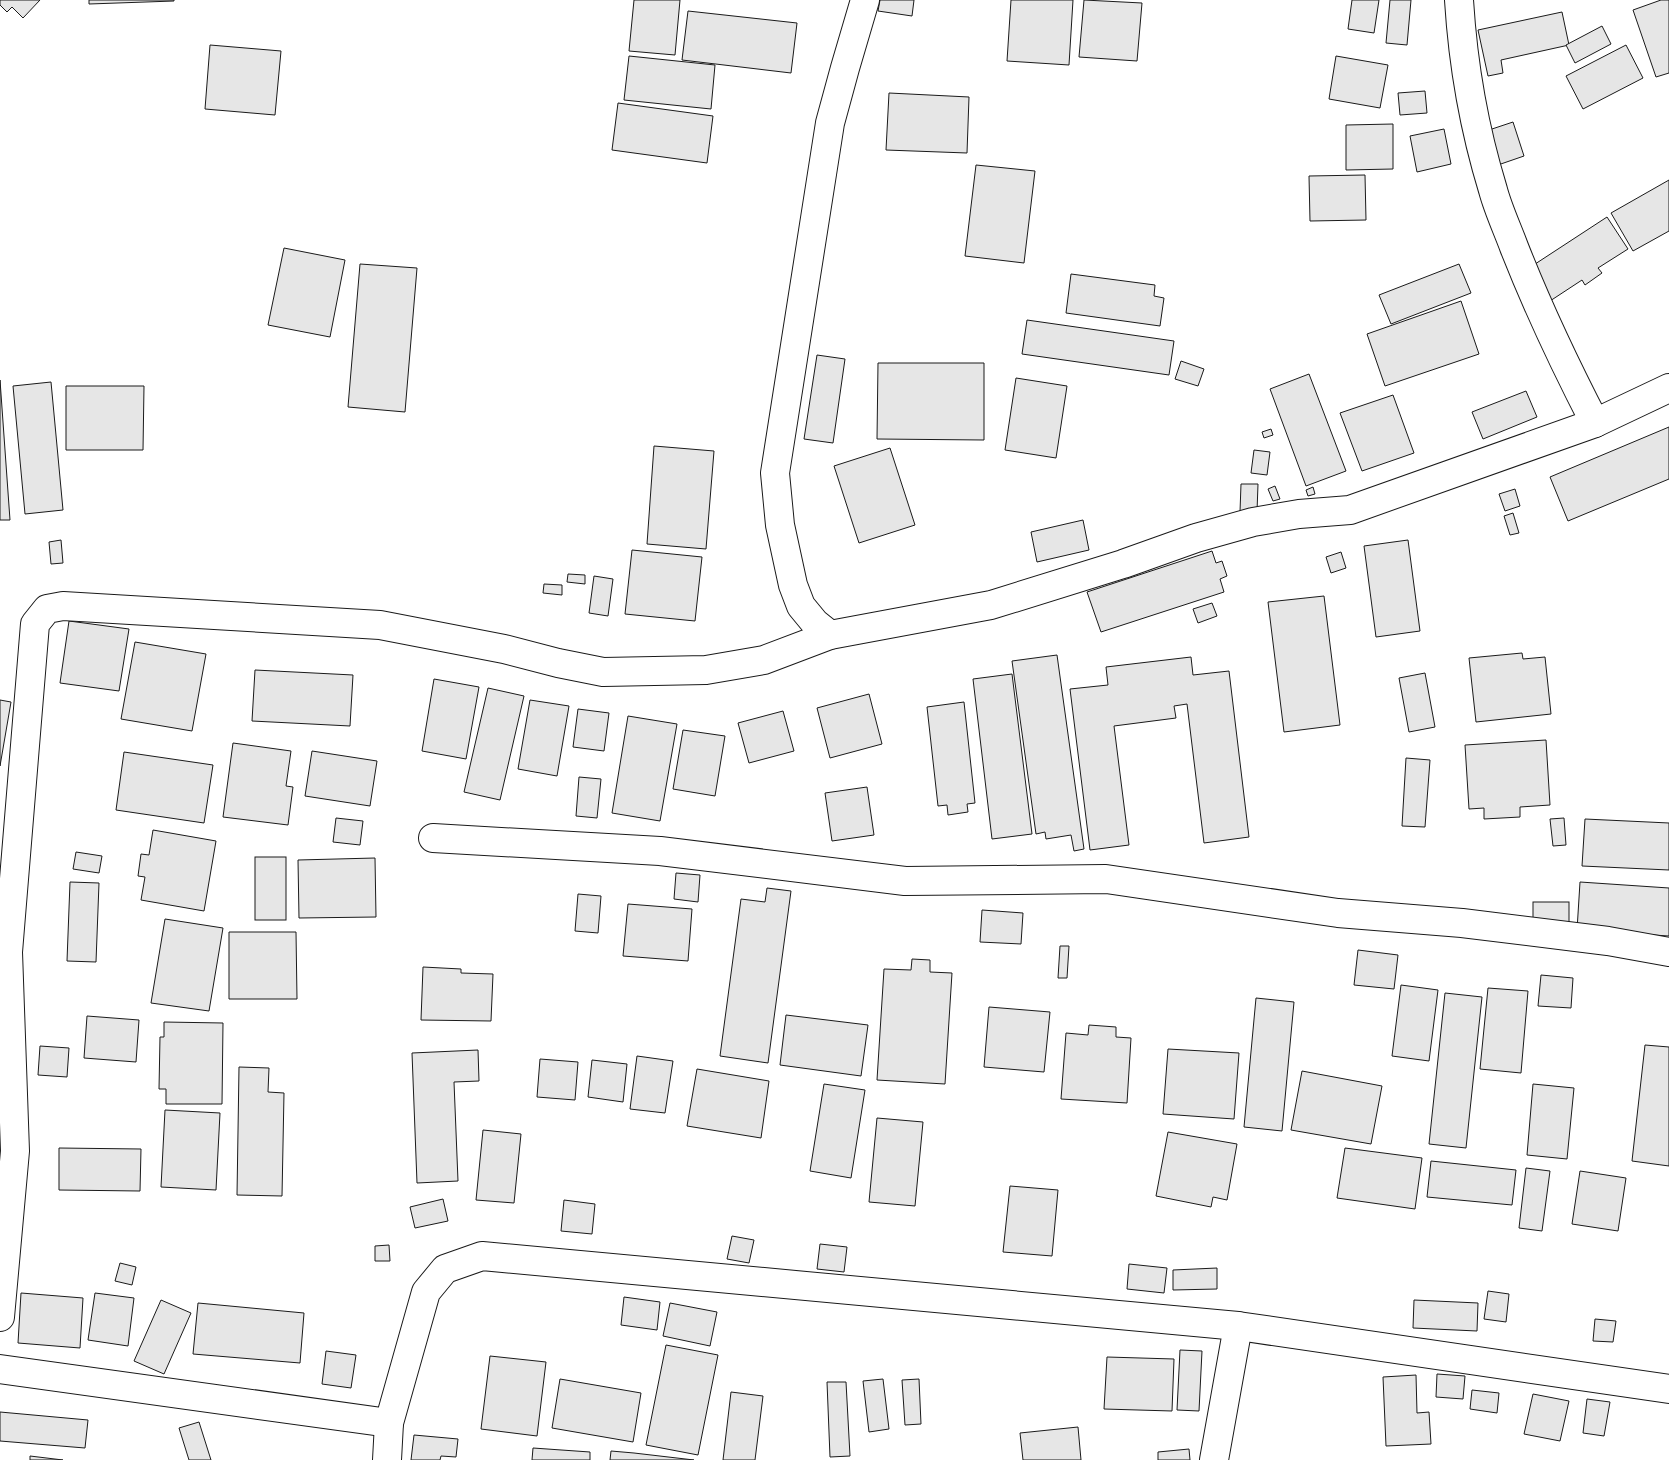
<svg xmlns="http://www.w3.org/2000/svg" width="1669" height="1460" viewBox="0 0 1669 1460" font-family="'Exo 2',sans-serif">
<rect width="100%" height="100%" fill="#fff"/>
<!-- building -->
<g fill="#e6e6e6" stroke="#1a1a1a">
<path d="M 0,0 L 40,0 L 23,18 L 12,7 L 7,12 L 0,5 Z"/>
<path d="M 89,0 L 174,0 L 174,1 L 89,4 Z"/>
<path d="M 634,0 L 680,0 L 675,55 L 629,51 Z"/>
<path d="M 880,0 L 914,0 L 912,16 L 878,11 Z"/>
<path d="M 1011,0 L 1073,0 L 1069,65 L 1007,61 Z"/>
<path d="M 1084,0 L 1142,3 L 1137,61 L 1079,57 Z"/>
<path d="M 1352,0 L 1379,0 L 1374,33 L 1348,29 Z"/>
<path d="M 1390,0 L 1411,0 L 1407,45 L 1386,43 Z"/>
<path d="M 1661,0 L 1669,0 L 1669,73 L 1656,77 L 1633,10 Z"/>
<path d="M 688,11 L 797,23 L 791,73 L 682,60 Z"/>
<path d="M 1562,12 L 1569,45 L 1501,60 L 1503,73 L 1488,76 L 1478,30 Z"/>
<path d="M 1602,26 L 1611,44 L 1575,63 L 1566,45 Z"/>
<path d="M 210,45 L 281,51 L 275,115 L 205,109 Z"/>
<path d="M 1626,45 L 1643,78 L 1583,109 L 1566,76 Z"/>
<path d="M 629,56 L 715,65 L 711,109 L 624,100 Z"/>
<path d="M 1336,56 L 1388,65 L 1380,108 L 1329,99 Z"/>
<path d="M 1425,91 L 1427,113 L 1400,115 L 1398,93 Z"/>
<path d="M 889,93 L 969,97 L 967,153 L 886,150 Z"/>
<path d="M 618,103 L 713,116 L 707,163 L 612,150 Z"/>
<path d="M 1513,122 L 1524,156 L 1495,166 L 1483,132 Z"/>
<path d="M 1393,124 L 1393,169 L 1346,170 L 1346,125 Z"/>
<path d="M 1444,129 L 1451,164 L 1417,172 L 1410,136 Z"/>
<path d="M 976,165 L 1035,171 L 1024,263 L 965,256 Z"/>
<path d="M 1365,175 L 1366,220 L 1310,221 L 1309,176 Z"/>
<path d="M 1669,180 L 1669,231 L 1633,251 L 1611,213 Z"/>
<path d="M 1607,217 L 1628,249 L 1598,268 L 1602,273 L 1585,285 L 1582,280 L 1550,301 L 1529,268 Z"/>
<path d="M 284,248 L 345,260 L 330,337 L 268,325 Z"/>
<path d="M 360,264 L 417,268 L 405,412 L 348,407 Z"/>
<path d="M 1459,264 L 1471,293 L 1391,324 L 1379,295 Z"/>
<path d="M 1071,274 L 1155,285 L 1154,296 L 1164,298 L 1160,326 L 1066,313 Z"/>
<path d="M 1461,301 L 1479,354 L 1385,386 L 1367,334 Z"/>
<path d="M 1027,320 L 1174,341 L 1169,375 L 1022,354 Z"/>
<path d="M 817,355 L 845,359 L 833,443 L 804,439 Z"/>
<path d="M 1181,361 L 1204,369 L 1198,386 L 1175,379 Z"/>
<path d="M 878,363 L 984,363 L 984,440 L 877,439 Z"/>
<path d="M 1309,374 L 1346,471 L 1306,486 L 1270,389 Z"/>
<path d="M 1016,378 L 1067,386 L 1056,458 L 1005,450 Z"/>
<path d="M 0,380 L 10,520 L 0,520 Z"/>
<path d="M 51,382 L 63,510 L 25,514 L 13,386 Z"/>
<path d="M 66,386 L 144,386 L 143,450 L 66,450 Z"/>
<path d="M 1526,391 L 1537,417 L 1483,439 L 1472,412 Z"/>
<path d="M 1393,395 L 1414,453 L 1362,471 L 1340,413 Z"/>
<path d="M 1669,427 L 1669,479 L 1568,521 L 1550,477 Z"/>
<path d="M 1271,429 L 1273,435 L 1264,438 L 1262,432 Z"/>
<path d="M 654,446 L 714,451 L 706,549 L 647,544 Z"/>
<path d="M 890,448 L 915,525 L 859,543 L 834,466 Z"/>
<path d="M 1254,450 L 1270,452 L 1267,475 L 1251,473 Z"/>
<path d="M 1241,484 L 1258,484 L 1257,512 L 1240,512 Z"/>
<path d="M 1275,486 L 1280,499 L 1273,501 L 1268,489 Z"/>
<path d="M 1313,487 L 1315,494 L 1308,496 L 1306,490 Z"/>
<path d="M 1515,489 L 1520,506 L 1505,511 L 1499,494 Z"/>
<path d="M 1513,513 L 1519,533 L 1510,535 L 1504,516 Z"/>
<path d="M 1083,520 L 1089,550 L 1037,562 L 1031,532 Z"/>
<path d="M 61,540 L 63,563 L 51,564 L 49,542 Z"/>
<path d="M 1408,540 L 1420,631 L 1376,637 L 1364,546 Z"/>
<path d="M 632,550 L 702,557 L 695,621 L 625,614 Z"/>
<path d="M 1212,551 L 1216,563 L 1222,561 L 1227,576 L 1220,579 L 1224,592 L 1101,632 L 1087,592 Z"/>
<path d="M 1341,552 L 1346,568 L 1331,573 L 1326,557 Z"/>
<path d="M 568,574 L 585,575 L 585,584 L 567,582 Z"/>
<path d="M 594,576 L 613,579 L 608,616 L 589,613 Z"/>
<path d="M 544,584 L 562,585 L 562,595 L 543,593 Z"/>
<path d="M 1324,596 L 1340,725 L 1284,732 L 1268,602 Z"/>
<path d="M 1212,603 L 1217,616 L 1198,623 L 1193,609 Z"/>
<path d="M 69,621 L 129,629 L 119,691 L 60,683 Z"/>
<path d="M 135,642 L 206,654 L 192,731 L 121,719 Z"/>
<path d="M 1522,653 L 1523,659 L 1545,657 L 1551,714 L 1476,722 L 1469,658 Z"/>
<path d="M 1057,655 L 1084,849 L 1074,851 L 1071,835 L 1046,839 L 1045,832 L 1036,834 L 1012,661 Z"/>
<path d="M 1191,657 L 1193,675 L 1229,671 L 1249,837 L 1204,843 L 1187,704 L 1174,706 L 1176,718 L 1114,726 L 1129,845 L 1090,850 L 1070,689 L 1108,685 L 1106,667 Z"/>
<path d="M 255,670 L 353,675 L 350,726 L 252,721 Z"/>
<path d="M 1425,673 L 1435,727 L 1409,732 L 1399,678 Z"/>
<path d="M 1012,674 L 1032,834 L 992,839 L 973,679 Z"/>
<path d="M 434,679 L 479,687 L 466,759 L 422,751 Z"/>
<path d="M 488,688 L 524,696 L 500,800 L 464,792 Z"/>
<path d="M 869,694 L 882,744 L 830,758 L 817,708 Z"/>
<path d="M 0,700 L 11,702 L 0,766 Z"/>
<path d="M 530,700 L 569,706 L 557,776 L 518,769 Z"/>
<path d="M 964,702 L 975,803 L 967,804 L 968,812 L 948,815 L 947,805 L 938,806 L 927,707 Z"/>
<path d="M 578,709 L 609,713 L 604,751 L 573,747 Z"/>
<path d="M 783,711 L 794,751 L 749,763 L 738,723 Z"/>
<path d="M 628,716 L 677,724 L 660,821 L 612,813 Z"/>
<path d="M 683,730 L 725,736 L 715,796 L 673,789 Z"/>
<path d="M 1546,740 L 1550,805 L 1520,807 L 1520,817 L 1484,819 L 1484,808 L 1469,809 L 1465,745 Z"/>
<path d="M 233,743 L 291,751 L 286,786 L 293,787 L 288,825 L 223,817 Z"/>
<path d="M 312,751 L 377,761 L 370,806 L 305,796 Z"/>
<path d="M 124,752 L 213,765 L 204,823 L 116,810 Z"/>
<path d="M 1406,758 L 1430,760 L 1425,827 L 1402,826 Z"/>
<path d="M 579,777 L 601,779 L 597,818 L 576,816 Z"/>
<path d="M 867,787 L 874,835 L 832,841 L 825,793 Z"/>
<path d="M 336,818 L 363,821 L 360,845 L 333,842 Z"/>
<path d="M 1564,818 L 1566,845 L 1553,846 L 1550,819 Z"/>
<path d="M 1585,819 L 1669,823 L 1669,870 L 1582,866 Z"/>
<path d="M 153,830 L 216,841 L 204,911 L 141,900 L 145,877 L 138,876 L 141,854 L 149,855 Z"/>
<path d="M 76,852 L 102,856 L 99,873 L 73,869 Z"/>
<rect x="255" y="857" width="31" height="63"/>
<path d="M 375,858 L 376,917 L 299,918 L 298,860 Z"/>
<path d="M 676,873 L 700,875 L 698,902 L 674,899 Z"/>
<path d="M 70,882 L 99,883 L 96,962 L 67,961 Z"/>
<path d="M 1580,882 L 1669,888 L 1669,936 L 1577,930 Z"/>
<path d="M 767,888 L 791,891 L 768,1063 L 720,1056 L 741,899 L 765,902 Z"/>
<path d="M 578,894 L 601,896 L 598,933 L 575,931 Z"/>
<rect x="1533" y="902" width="36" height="25"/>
<path d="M 628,904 L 692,909 L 688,961 L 623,956 Z"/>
<path d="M 982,910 L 1023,913 L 1021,944 L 980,942 Z"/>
<path d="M 165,919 L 223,928 L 209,1011 L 151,1003 Z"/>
<path d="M 229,932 L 296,932 L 297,999 L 229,999 Z"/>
<path d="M 1060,946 L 1069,946 L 1067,978 L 1058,978 Z"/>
<path d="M 1358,950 L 1398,955 L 1394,989 L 1354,985 Z"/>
<path d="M 912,959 L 930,960 L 930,972 L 952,973 L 945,1084 L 877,1080 L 884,969 L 911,970 Z"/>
<path d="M 423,967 L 461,969 L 461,973 L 493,974 L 491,1021 L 421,1020 Z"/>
<path d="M 1541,975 L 1573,978 L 1571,1008 L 1538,1006 Z"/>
<path d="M 1401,985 L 1438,990 L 1429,1061 L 1392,1056 Z"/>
<path d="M 1488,988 L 1528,991 L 1521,1073 L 1480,1069 Z"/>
<path d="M 1445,993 L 1482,997 L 1466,1148 L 1429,1144 Z"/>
<path d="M 1256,998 L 1294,1002 L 1282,1131 L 1244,1127 Z"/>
<path d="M 989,1007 L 1050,1012 L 1044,1072 L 984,1067 Z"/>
<path d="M 786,1015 L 868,1025 L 861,1076 L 780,1065 Z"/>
<path d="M 87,1016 L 139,1020 L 136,1062 L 84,1058 Z"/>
<path d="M 164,1022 L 223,1023 L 222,1104 L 166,1104 L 166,1089 L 159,1089 L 160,1037 L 164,1037 Z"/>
<path d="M 1089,1025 L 1116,1027 L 1116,1037 L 1131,1038 L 1127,1103 L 1061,1099 L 1066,1033 L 1088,1035 Z"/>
<path d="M 1645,1045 L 1669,1047 L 1669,1166 L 1632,1161 Z"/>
<path d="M 40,1046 L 69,1048 L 67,1077 L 38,1075 Z"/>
<path d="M 1168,1049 L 1239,1053 L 1234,1119 L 1163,1114 Z"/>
<path d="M 478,1050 L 479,1081 L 454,1082 L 458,1181 L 417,1183 L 412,1053 Z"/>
<path d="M 637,1056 L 673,1061 L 665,1113 L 630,1109 Z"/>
<path d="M 540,1059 L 578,1062 L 575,1100 L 537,1097 Z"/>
<path d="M 592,1060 L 627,1064 L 623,1102 L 588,1097 Z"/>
<path d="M 239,1067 L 269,1068 L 268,1092 L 284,1093 L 282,1196 L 237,1195 Z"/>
<path d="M 697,1069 L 769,1081 L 761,1138 L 687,1126 Z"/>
<path d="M 1302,1071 L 1382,1086 L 1371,1144 L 1291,1130 Z"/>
<path d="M 824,1084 L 865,1090 L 851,1178 L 810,1171 Z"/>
<path d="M 1533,1084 L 1574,1088 L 1567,1159 L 1527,1155 Z"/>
<path d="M 165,1110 L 220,1113 L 216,1190 L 161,1187 Z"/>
<path d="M 877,1118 L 923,1122 L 915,1206 L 869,1202 Z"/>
<path d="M 483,1130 L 521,1134 L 514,1203 L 476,1200 Z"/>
<path d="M 1168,1132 L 1237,1144 L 1227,1200 L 1213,1197 L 1211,1207 L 1156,1196 Z"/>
<path d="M 59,1148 L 141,1149 L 140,1191 L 59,1190 Z"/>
<path d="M 1345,1148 L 1422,1158 L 1415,1209 L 1337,1198 Z"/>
<path d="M 1431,1161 L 1516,1170 L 1512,1205 L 1427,1197 Z"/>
<path d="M 1526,1168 L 1550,1171 L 1542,1231 L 1519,1228 Z"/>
<path d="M 1580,1171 L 1626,1178 L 1618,1231 L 1572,1224 Z"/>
<path d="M 1010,1186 L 1058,1190 L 1052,1256 L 1003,1252 Z"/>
<path d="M 443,1199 L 448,1221 L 415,1228 L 410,1207 Z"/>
<path d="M 564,1200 L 595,1204 L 592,1234 L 561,1231 Z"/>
<path d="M 732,1236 L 754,1240 L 749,1263 L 727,1259 Z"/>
<path d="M 820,1244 L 847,1247 L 844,1272 L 817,1269 Z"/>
<path d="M 389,1245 L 390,1261 L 375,1261 L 375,1246 Z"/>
<path d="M 120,1263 L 136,1267 L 132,1285 L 115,1281 Z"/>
<path d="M 1129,1264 L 1167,1268 L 1164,1293 L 1127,1289 Z"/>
<path d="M 1217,1268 L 1217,1289 L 1173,1290 L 1173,1270 Z"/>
<path d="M 1488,1291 L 1509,1294 L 1506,1322 L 1484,1319 Z"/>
<path d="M 21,1293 L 83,1298 L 80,1348 L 18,1343 Z"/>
<path d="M 95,1293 L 134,1298 L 128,1346 L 88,1340 Z"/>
<path d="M 624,1297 L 660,1302 L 657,1330 L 621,1325 Z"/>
<path d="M 161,1300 L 191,1313 L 164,1374 L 134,1361 Z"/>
<path d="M 1414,1300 L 1478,1303 L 1477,1331 L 1413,1328 Z"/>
<path d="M 198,1303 L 304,1313 L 300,1363 L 193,1354 Z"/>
<path d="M 670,1303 L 717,1312 L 710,1346 L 663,1336 Z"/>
<path d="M 1595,1319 L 1616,1321 L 1613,1342 L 1593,1341 Z"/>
<path d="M 666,1345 L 718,1355 L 698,1455 L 646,1445 Z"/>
<path d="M 1180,1350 L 1202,1351 L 1199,1411 L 1177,1410 Z"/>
<path d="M 326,1351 L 356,1355 L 351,1388 L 322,1384 Z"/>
<path d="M 490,1356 L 546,1362 L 537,1436 L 481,1429 Z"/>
<path d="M 1107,1357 L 1174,1359 L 1172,1411 L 1104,1409 Z"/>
<path d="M 1437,1374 L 1465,1376 L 1463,1399 L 1436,1397 Z"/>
<path d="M 1416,1375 L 1417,1413 L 1429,1412 L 1431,1444 L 1386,1446 L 1383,1377 Z"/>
<path d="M 560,1379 L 641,1393 L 633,1442 L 552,1428 Z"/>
<path d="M 883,1379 L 889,1429 L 869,1432 L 863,1381 Z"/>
<path d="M 919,1379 L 921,1424 L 905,1425 L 902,1380 Z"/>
<path d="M 827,1382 L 846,1382 L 850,1456 L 830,1457 Z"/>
<path d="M 1472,1390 L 1499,1393 L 1497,1413 L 1470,1409 Z"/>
<path d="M 731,1392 L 763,1396 L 755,1460 L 723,1460 Z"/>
<path d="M 1533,1394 L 1569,1401 L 1560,1441 L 1524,1434 Z"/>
<path d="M 1587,1399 L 1610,1402 L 1604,1436 L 1583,1433 Z"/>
<path d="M 0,1412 L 88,1420 L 85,1448 L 0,1441 Z"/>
<path d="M 199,1422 L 211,1460 L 189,1460 L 179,1428 Z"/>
<path d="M 1078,1427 L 1081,1460 L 1023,1460 L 1020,1433 Z"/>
<path d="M 414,1435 L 458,1439 L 456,1457 L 441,1456 L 440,1460 L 411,1460 Z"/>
<path d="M 533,1448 L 590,1452 L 590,1460 L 532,1460 Z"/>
<path d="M 1189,1449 L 1190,1460 L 1158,1460 L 1158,1452 Z"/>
<path d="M 611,1451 L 634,1453 L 694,1460 L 610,1460 Z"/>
<path d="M 30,1456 L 63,1460 L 30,1460 Z"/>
</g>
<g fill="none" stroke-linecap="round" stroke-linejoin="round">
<!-- minor casing -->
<g stroke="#1a1a1a" stroke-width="30">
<g id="minor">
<path d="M 1459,0 C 1463,65 1474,128 1493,190 C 1498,209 1507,228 1514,247 C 1538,308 1565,365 1595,423"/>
<path d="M 830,635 L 815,623 L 801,606 L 793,585 L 780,525 L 775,473 L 830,123 L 845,68 L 865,0"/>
<path d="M 433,838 L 660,851 L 905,881 L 1106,879 L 1338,913 L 1462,923 L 1608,941 L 1669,952"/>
<path d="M 0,1317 L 15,1151 L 8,952 L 35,624 L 47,609 L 63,606 L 380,625 L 504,649 L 558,663 L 603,672 L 706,670 L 764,660 L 830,635 L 991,605 L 1123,564 L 1196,538 L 1253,522 L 1299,514 L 1350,510 L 1595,423 L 1669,388"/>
<path d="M 0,1369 L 389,1423"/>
<path d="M 387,1460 L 389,1423 L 426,1292 L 445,1269 L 482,1256 L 1238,1326 L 1669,1389"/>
<path d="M 1214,1460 L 1238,1326"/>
</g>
</g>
<!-- minor -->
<use href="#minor" stroke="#fff" stroke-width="28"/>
</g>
</svg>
